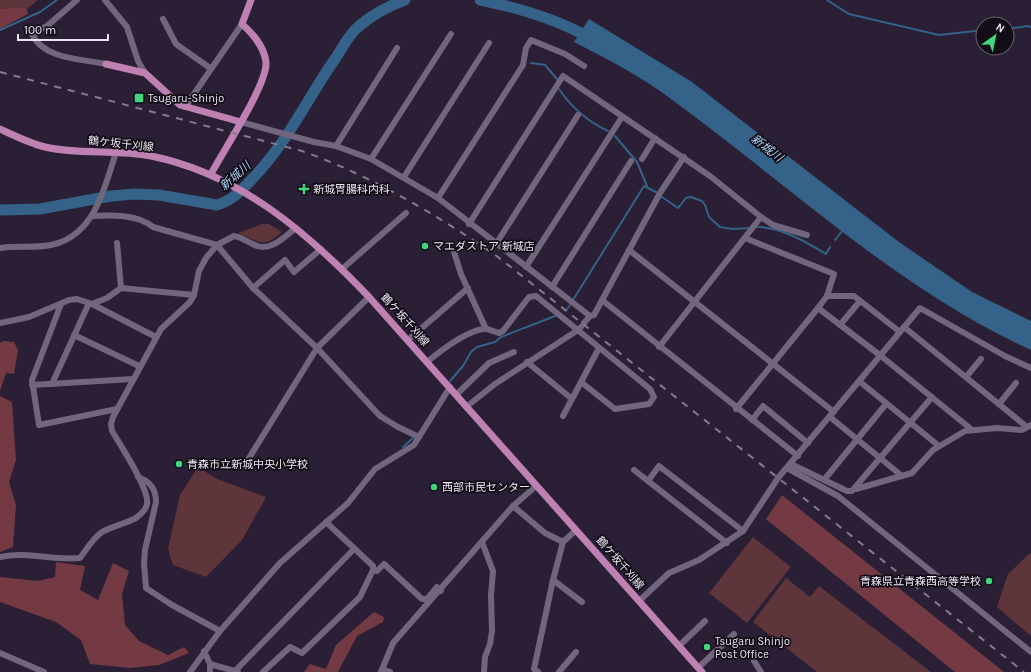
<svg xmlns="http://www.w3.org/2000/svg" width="1031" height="672" viewBox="0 0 1031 672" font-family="Karla,'Noto Sans JP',sans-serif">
<rect width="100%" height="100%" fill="#2a1f34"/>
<!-- green -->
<g fill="#5e353b">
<path d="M 0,0 L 38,0 L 27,9 L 23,7 L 0,9 Z"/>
<path d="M 262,224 L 269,224 L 282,232 C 261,250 260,241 238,233 Z"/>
<path d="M 198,467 L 217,479 L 266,497 L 242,540 L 206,577 L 173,565 L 168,549 L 180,495 Z"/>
<path d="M 753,537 L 791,567 L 747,623 L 709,593 Z"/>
<path d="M 1030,553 L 1031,554 L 1031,636 L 997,607 L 1008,574 Z"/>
<path d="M 786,578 L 810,597 L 819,586 L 931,672 L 817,672 L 753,622 Z"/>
</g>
<!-- forest -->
<g fill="#733a44">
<path d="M 23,7 L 27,9 L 28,14 L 0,29 L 0,9 Z"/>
<path d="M 3,341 L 14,342 L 18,350 L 14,374 L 6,373 L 0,391 L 0,343 Z"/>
<path d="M 0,396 L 12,402 L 16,460 L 9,482 L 16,505 L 13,547 L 0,552 Z"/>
<path d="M 782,495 L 1004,672 L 955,672 L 766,519 Z"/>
<path d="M 56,562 L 85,566 L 80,590 L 98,600 L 113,563 L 129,571 L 122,594 L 125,625 L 139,641 L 168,655 L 184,647 L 189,653 L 159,665 L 130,668 L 90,664 L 81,640 L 56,622 L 0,602 L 0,577 L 38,581 L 55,577 Z"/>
<path d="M 374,612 L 384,617 L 383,622 L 357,636 L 338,672 L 304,672 L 310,664 L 326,669 L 336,645 Z"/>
</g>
<!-- water -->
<path fill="#346288" d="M 589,19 L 692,82 L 899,242 L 972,292 L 1031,321 L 1031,350 C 899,290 791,187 675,102 C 644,78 609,60 574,42 Z"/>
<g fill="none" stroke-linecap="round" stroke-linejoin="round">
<!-- stream -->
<g stroke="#346288" stroke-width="2">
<path d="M 827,0 L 849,14 L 939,35 L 983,30"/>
<path d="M 1007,27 L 1014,28 L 1027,26 L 1031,27"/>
<path d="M 0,30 L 40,12 L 57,0"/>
<path d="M 531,63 L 545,65 L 557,79"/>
<path d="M 559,89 C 571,107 589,122 608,131"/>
<path d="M 615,136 L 637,162 L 647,186"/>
<path d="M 662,197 L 678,208 L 686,198 L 691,197 L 702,201 L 705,205 L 709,217 L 720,227 L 732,229 L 751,228"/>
<path d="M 755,227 C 780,226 806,242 826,254 L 830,247"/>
<path d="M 835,240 L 843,230"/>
<path d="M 573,300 L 644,186 L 656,192"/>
<path d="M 567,309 L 570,305"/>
<path d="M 450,381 L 463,366 L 471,352 L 477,347 L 495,342 L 501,337 L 555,316"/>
<path d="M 403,447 L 413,438"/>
</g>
<!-- river -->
<g stroke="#346288" stroke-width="11">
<path d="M 480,0 C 520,8 557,19 592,39"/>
<path d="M 0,210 L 40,209 L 111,196 L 134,194 L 159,195 L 217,205 C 232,201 242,190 253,178 C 287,143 307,99 335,59 C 342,49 349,34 358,27 C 372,15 388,6 405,0"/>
</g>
<!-- minor -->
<g stroke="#72667e" stroke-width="6">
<path d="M 77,0 L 47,26 L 32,34 C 43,59 82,59 106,64"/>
<path d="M 105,0 L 127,27 L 138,61 L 145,73"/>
<path d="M 163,19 L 176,44 L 210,68"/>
<path d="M 185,107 L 242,24"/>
<path d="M 241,122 L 314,142 L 336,146 L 371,159 L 438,198 L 590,316 L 594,315 L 660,193 L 684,157"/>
<path d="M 336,146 L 397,48"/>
<path d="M 371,159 L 451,34"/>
<path d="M 642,159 L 655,138"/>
<path d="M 404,177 L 489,43"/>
<path d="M 438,198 L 523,65 L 526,48 L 531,40 L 565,54 L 584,66"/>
<path d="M 92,216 C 112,215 137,214 153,227 L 217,245 L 253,288 L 317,348 L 380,416 L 398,427 L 419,437"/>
<path d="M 469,224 L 563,76 L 710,176 L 761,217 L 773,225 L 807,235"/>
<path d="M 745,238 L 834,274 L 827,296"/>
<path d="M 117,243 L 121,288"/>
<path d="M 496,244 L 578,115"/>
<path d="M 0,248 C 18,245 37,249 55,244 C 95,233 105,187 116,152"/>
<path d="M 629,250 L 834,412"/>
<path d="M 454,252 L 461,274 L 486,329"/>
<path d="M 526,267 L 622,117"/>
<path d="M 342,269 L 406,213"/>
<path d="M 552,287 L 631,161"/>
<path d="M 253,288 L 285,260 L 294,272 L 321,249"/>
<path d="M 602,300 L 798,456"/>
<path d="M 61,304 L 32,380 L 39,425 L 117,409"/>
<path d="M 92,304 L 107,298 L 121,288 L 194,295"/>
<path d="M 818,308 L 827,296 L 854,296 L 900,332"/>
<path d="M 0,323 L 29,317 L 69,300 L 77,299 L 92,304 L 156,337"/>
<path d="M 584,323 L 590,316"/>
<path d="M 840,325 L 860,301"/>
<path d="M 904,327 L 1027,427"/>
<path d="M 74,335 L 139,366"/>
<path d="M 408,340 L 468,288"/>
<path d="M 659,347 L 761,217"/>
<path d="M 427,362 C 439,352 471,327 487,329 C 491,330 495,332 499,333 L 503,331 L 529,297 L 536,296 L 650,389 L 654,397 L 649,404 L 615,409 L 581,382"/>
<path d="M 527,362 L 572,399"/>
<path d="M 966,377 L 981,359"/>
<path d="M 859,381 L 939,446"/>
<path d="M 52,384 L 89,303"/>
<path d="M 32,385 L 133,379"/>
<path d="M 456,395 L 489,363 L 514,352"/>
<path d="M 999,404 L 1016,383"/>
<path d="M 466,407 L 495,384 L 578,330 L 581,327"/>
<path d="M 736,409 L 818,308 L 881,356 L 971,429"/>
<path d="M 563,416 L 599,348"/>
<path d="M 830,417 L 902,476"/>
<path d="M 752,420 L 763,406 L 808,443"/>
<path d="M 246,463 L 317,348 L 369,297"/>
<path d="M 791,464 L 847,491 L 852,491 L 932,397"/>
<path d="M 787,468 L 838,496 L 1031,652"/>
<path d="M 634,470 L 727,543"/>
<path d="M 138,477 C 150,481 156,490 156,502 L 145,550 L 144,563 L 146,588 L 172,605 L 220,631"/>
<path d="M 824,480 L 886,404"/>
<path d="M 648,481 L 659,466 L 743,531"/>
<path d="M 856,489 L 912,473 L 933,450 L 965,431 L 997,428 L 1022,430 L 1031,425"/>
<path d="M 513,506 L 545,533 L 563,542"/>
<path d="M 326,522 L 373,566 L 373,570"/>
<path d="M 482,542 L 493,571 L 491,595 L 492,631 L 490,644 L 485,657 L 484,672"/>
<path d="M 0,557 C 27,551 53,561 80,558 C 86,550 93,538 102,532 C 112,526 125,524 136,518 C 140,515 146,509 147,504 C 150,490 120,444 112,431 L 111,424 L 113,417 L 161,329 L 190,302 L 194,295 L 199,271 L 206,258 L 217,245 L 234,236 C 242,237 249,243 257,246 C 272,251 285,236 296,228"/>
<path d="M 553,580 L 582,602"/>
<path d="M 639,601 L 669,573 L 699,560 L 743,531 L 778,478 L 920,308 L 1005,356 L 1031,368"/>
<path d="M 679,646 L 705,621"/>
<path d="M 204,651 L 210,664 L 210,672"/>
<path d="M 0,653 L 44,672"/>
<path d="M 754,661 L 761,672"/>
<path d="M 210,664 L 238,672"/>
<path d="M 698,668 L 734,634"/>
<path d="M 382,669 L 390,672"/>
<path d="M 235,671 L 354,549"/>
<path d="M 190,672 L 220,631 L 280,563 L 348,503 L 375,469 L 414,445 L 450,387"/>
<path d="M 263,672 L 290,647 L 302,653 L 360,597 L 373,570 L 377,571 L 384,564 L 422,599 L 427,599 L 437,587 L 441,591"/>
<path d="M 381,672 L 393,643 L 513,506 L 536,486"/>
<path d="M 538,672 L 534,669 L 553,580 L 563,542 L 576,530"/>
<path d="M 559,672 L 576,652"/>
</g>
<!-- major -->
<g stroke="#bf80b2" stroke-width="7">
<path d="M 106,64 L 145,73 L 180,105 L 241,122"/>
<path d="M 0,129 C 15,136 29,143 45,147 C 79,155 116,149 151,156 C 240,174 308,233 369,297 L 702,672"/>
<path d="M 211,174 C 223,151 268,84 266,62 C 264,46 253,34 242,24 L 251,0"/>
</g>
<!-- rail -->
<path stroke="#847b8d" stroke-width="2" stroke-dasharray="7 7" stroke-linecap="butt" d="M 0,72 L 302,151 C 372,176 437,215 498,257 L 1024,672"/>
</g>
<!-- markers -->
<g fill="#3fd77d" stroke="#110c15" stroke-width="1.5">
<rect x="134" y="93" width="10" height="10" rx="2"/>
<path d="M302 183h4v4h4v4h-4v4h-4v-4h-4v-4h4z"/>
<circle cx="425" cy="246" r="4"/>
<circle cx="179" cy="464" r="4"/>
<circle cx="434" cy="487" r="4"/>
<circle cx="989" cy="581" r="4"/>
<circle cx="707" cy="647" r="4"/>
</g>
<g text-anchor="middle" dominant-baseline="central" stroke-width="3.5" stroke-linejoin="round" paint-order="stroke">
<!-- poi labels -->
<g font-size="11" fill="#ece5f4" stroke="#110c15" text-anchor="start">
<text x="148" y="98">Tsugaru-Shinjo</text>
<text x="313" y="189">新城胃腸科内科</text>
<text x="433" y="246">マエダストア 新城店</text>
<text x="187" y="464">青森市立新城中央小学校</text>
<text x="442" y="487">西部市民センター</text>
<text x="981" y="581" text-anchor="end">青森県立青森西高等学校</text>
<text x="715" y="641">Tsugaru Shinjo<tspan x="715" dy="13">Post Office</tspan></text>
</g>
<!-- street labels -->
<g font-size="11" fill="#ece5f4" stroke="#110c15">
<text transform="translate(121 144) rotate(6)">鶴ケ坂千刈線</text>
<text transform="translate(405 320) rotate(48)">鶴ケ坂千刈線</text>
<text transform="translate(620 563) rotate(49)">鶴ケ坂千刈線</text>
</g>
<!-- water labels -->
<g font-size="12" font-style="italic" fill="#a6cef2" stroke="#110c15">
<text transform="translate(767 148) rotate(38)">新城川</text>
<text transform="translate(235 176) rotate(-42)">新城川</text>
</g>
</g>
<!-- north arrow -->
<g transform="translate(995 36) rotate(33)"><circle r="19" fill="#110c15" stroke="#69636e"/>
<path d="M0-3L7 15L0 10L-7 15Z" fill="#3fd77d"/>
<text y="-6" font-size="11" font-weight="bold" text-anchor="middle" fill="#ece5f4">N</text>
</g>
<!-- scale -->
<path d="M18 34v6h90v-6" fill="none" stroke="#ece5f4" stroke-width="2"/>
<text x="24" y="34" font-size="12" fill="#ece5f4" stroke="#110c15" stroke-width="3" paint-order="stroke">100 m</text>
</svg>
